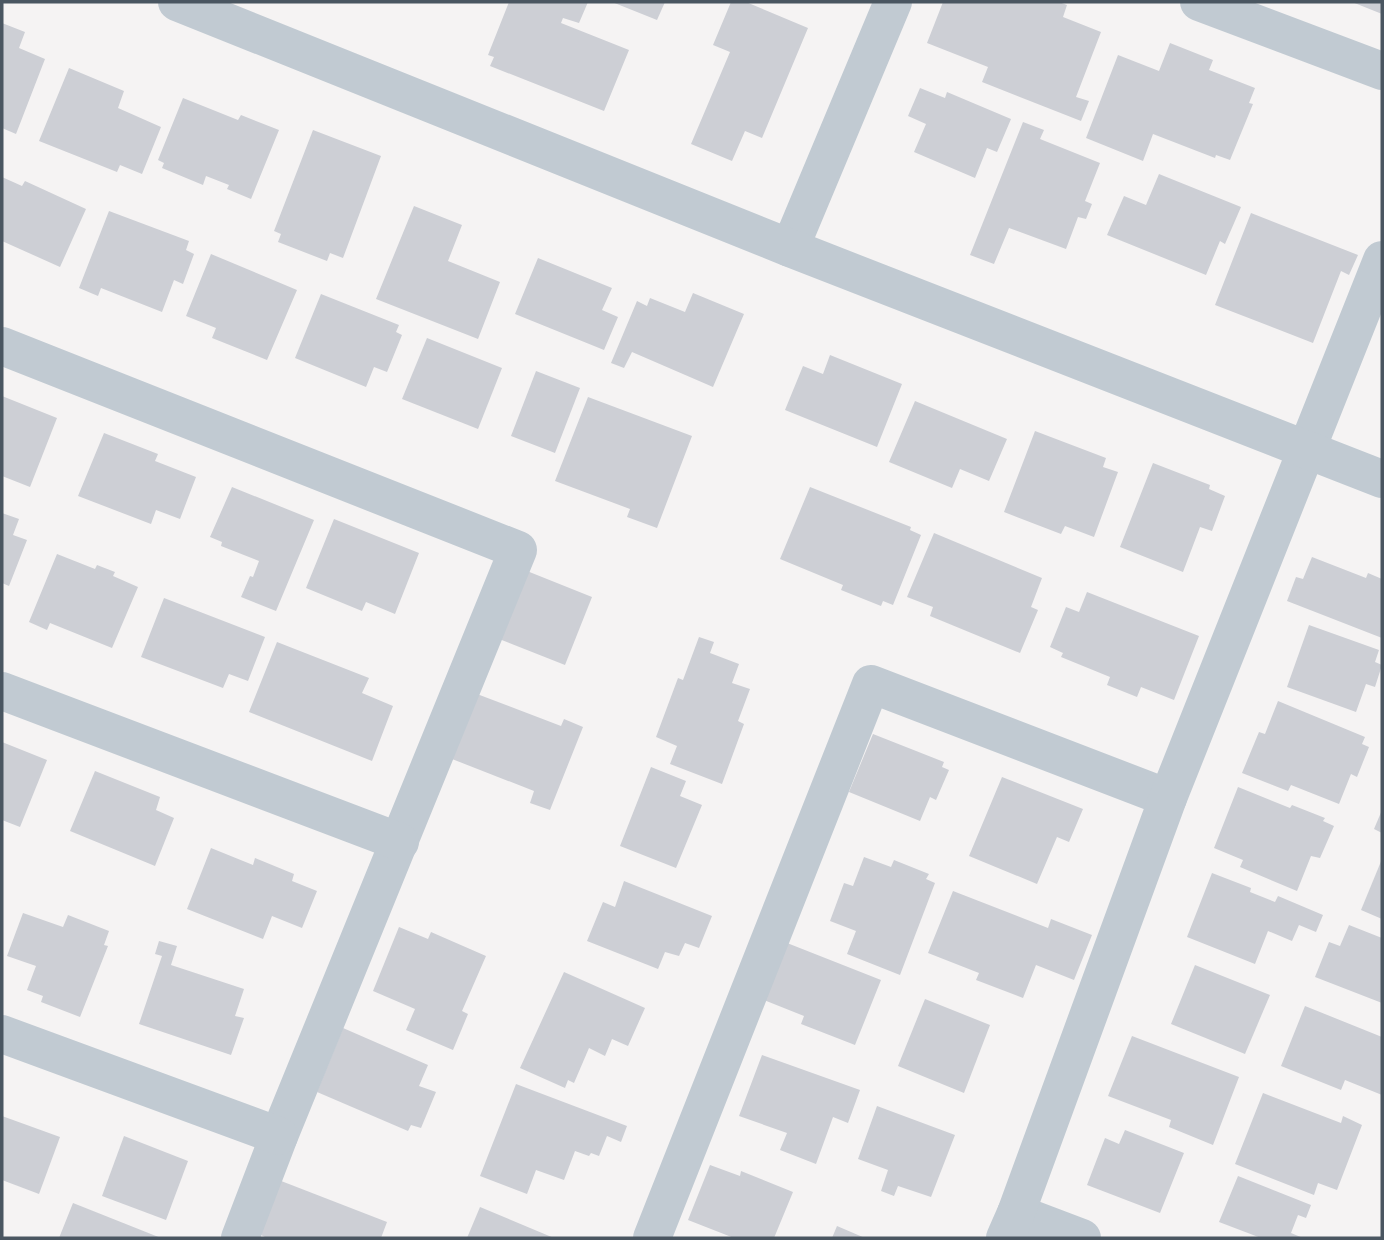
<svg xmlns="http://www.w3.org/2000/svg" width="1384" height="1240" viewBox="0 0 1384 1240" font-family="'IBM Plex Sans',sans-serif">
<rect width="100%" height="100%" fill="#f5f3f3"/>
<!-- building -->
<g fill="#cdcfd5">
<path d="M 509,2 L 588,2 L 579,23 L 563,18 L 561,23 L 629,50 L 604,111 L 490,66 L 494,57 L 488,55 Z"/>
<path d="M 612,2 L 665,2 L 657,20 Z"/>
<path d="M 731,2 L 746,2 L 808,28 L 762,138 L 745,131 L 732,161 L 691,144 L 730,52 L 713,45 Z"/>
<path d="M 943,2 L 1059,2 L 1067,5 L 1063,17 L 1101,32 L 1076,97 L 1089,101 L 1081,121 L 982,82 L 988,67 L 927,43 Z"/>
<path d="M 1352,2 L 1382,2 L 1382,14 Z"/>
<path d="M 2,23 L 25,32 L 19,48 L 45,59 L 16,134 L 2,128 Z"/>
<path d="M 1170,43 L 1213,60 L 1209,70 L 1255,88 L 1249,103 L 1253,104 L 1230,160 L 1216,155 L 1215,158 L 1153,134 L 1143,161 L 1086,138 L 1118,55 L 1159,71 Z"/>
<path d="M 69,68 L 124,91 L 118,108 L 161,127 L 142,174 L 120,165 L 117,172 L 39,141 Z"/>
<path d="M 920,88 L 945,98 L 947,92 L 1011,119 L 997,152 L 987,148 L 975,178 L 914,152 L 926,124 L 908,116 Z"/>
<path d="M 183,98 L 238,120 L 241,115 L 279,130 L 251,199 L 227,189 L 229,185 L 206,176 L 203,185 L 162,168 L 164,163 L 158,160 Z"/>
<path d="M 1023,122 L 1044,130 L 1040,139 L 1100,163 L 1085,201 L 1092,204 L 1086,219 L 1078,217 L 1066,249 L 1009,228 L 994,264 L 970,255 Z"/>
<path d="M 313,130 L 381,156 L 343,258 L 330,253 L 327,261 L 278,242 L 281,234 L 274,231 Z"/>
<path d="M 1159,174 L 1241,207 L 1225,244 L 1220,241 L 1206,275 L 1107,235 L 1124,196 L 1146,205 Z"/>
<path d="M 2,177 L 22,186 L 25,181 L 86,209 L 60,267 L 2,241 Z"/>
<path d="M 414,206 L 462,225 L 448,261 L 500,282 L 478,339 L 376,299 Z"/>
<path d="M 109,211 L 189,241 L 186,250 L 194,254 L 183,284 L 174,280 L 162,312 L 101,288 L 98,296 L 79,288 Z"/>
<path d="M 1251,213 L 1358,255 L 1349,275 L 1341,271 L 1313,343 L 1215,305 Z"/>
<path d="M 211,254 L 297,290 L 267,360 L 212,338 L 216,328 L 186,316 Z"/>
<path d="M 538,258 L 612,288 L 602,310 L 618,317 L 604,350 L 515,314 Z"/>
<path d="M 693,293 L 744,314 L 713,387 L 632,352 L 624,368 L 611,363 L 637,301 L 647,306 L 650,298 L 685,312 Z"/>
<path d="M 321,294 L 399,325 L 396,332 L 402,335 L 387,372 L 374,367 L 366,387 L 295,358 Z"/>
<path d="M 427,338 L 502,368 L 478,429 L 402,399 Z"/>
<path d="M 830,355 L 902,384 L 877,447 L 785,410 L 803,366 L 823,374 Z"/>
<path d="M 536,371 L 580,388 L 555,453 L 511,436 Z"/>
<path d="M 2,396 L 57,418 L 30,487 L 2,476 Z"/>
<path d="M 588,397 L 692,436 L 657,528 L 627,517 L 630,509 L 555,481 Z"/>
<path d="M 915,401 L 1007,439 L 989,481 L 960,469 L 952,488 L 889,462 Z"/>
<path d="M 1035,431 L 1106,458 L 1103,467 L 1118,472 L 1094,537 L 1065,526 L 1061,534 L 1004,512 Z"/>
<path d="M 104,433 L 158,454 L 155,461 L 196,477 L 180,519 L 156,510 L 151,524 L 78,496 Z"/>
<path d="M 1153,463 L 1210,485 L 1209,489 L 1225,496 L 1212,531 L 1200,527 L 1183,572 L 1120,547 Z"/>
<path d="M 232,487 L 314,520 L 276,611 L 241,597 L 250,576 L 253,577 L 259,561 L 221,546 L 222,542 L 210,537 Z"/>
<path d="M 810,487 L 911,527 L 910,530 L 921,535 L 893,605 L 883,601 L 881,606 L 841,590 L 843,585 L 780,559 Z"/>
<path d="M 2,513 L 19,519 L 13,535 L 27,540 L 9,586 L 2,583 Z"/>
<path d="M 334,519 L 419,553 L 395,614 L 366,602 L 362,611 L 306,588 Z"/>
<path d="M 934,533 L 1042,578 L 1031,607 L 1038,610 L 1020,653 L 930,616 L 933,607 L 907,597 Z"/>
<path d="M 57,554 L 95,569 L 97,565 L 115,572 L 113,576 L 138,587 L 112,648 L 50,623 L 47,630 L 29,622 Z"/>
<path d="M 1312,557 L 1366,578 L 1368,573 L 1382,579 L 1382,638 L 1287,601 L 1296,577 L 1303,579 Z"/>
<path d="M 522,569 L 592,597 L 565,665 L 494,637 Z"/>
<path d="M 1087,592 L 1199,636 L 1174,700 L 1141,687 L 1137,697 L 1107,685 L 1110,677 L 1061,657 L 1063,653 L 1050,647 L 1066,607 L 1079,612 Z"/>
<path d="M 164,598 L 265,637 L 248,681 L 229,674 L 223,688 L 141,657 Z"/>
<path d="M 1309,625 L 1379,650 L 1375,662 L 1382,665 L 1375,687 L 1366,684 L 1356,712 L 1287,687 Z"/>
<path d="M 699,637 L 714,642 L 710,653 L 739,664 L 732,683 L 750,689 L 738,721 L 744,724 L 722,784 L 670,764 L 677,746 L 656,737 L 678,678 L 683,680 Z"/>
<path d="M 277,642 L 369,678 L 362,693 L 393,706 L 372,761 L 249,712 Z"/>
<path d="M 477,694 L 561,726 L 564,719 L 583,727 L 550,810 L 530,803 L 534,791 L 452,759 Z"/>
<path d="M 1278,701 L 1365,737 L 1362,744 L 1369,747 L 1357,777 L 1351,774 L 1339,804 L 1291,785 L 1288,791 L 1242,773 L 1259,732 L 1265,734 Z"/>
<path d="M 873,734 L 944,762 L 942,767 L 949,770 L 936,800 L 930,797 L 920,821 L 849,792 Z"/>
<path d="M 2,742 L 47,760 L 20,827 L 2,820 Z"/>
<path d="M 651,767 L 686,781 L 680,796 L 702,805 L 676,868 L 620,846 Z"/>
<path d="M 95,771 L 160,797 L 156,810 L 174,818 L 155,866 L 70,831 Z"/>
<path d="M 1002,777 L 1083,809 L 1069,842 L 1057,837 L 1037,884 L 969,856 Z"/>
<path d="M 1238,787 L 1290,808 L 1292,805 L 1325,818 L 1323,821 L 1334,826 L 1320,858 L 1311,856 L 1297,891 L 1240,867 L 1243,860 L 1214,848 Z"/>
<path d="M 1382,810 L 1382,833 L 1374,829 Z"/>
<path d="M 211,848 L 253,865 L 255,858 L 294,874 L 292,881 L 317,891 L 302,928 L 272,916 L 263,939 L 187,909 Z"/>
<path d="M 864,857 L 891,867 L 894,860 L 929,874 L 926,879 L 935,883 L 900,975 L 847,954 L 856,931 L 830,921 L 844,883 L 853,886 Z"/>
<path d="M 1382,859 L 1382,919 L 1361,910 Z"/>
<path d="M 1212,873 L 1251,888 L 1250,892 L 1275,902 L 1278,896 L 1323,915 L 1316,932 L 1299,925 L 1292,941 L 1268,931 L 1255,964 L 1187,937 Z"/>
<path d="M 624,881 L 712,916 L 699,948 L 685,943 L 679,956 L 665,952 L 658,969 L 587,941 L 603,902 L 615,907 Z"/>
<path d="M 953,891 L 1048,928 L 1051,919 L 1092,935 L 1074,980 L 1036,965 L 1023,998 L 976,980 L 979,973 L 928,953 Z"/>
<path d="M 23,913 L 63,927 L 68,915 L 109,931 L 104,945 L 108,946 L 80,1017 L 41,1002 L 43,996 L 27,990 L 36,966 L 7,956 Z"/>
<path d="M 1349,925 L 1382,938 L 1382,1003 L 1315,977 L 1329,942 L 1340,946 Z"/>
<path d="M 399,927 L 428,939 L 431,932 L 486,956 L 462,1011 L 468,1014 L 453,1050 L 406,1030 L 415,1009 L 373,991 Z"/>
<path d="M 159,941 L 177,946 L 171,965 L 244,989 L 235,1016 L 244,1018 L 231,1055 L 139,1024 L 162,956 L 155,954 Z"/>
<path d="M 782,941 L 881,980 L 855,1045 L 801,1024 L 804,1016 L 759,998 Z"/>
<path d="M 1195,965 L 1270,995 L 1245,1054 L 1171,1024 Z"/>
<path d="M 564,972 L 645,1008 L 628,1046 L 612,1039 L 605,1056 L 589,1048 L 574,1083 L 568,1080 L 565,1088 L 520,1068 Z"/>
<path d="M 925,999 L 990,1025 L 964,1093 L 898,1066 Z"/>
<path d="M 1305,1006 L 1382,1037 L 1382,1095 L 1345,1080 L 1341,1090 L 1281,1066 Z"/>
<path d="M 343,1028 L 428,1065 L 419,1086 L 436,1092 L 421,1128 L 411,1125 L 408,1131 L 317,1092 Z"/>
<path d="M 1132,1036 L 1239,1077 L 1213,1145 L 1169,1127 L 1171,1120 L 1108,1096 Z"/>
<path d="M 762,1055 L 860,1090 L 848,1123 L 833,1117 L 816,1164 L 780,1150 L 787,1133 L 739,1116 Z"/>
<path d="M 516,1084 L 627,1126 L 621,1142 L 607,1136 L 599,1156 L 591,1153 L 589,1156 L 575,1151 L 564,1180 L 536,1170 L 527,1194 L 480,1176 Z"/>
<path d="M 1263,1093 L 1341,1123 L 1343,1116 L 1362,1125 L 1337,1190 L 1318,1183 L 1314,1195 L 1235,1164 Z"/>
<path d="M 877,1106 L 955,1135 L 931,1197 L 898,1186 L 894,1196 L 881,1191 L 888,1170 L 858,1159 Z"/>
<path d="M 2,1116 L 60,1137 L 39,1194 L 2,1180 Z"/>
<path d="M 1125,1130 L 1184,1153 L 1160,1213 L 1087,1185 L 1105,1138 L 1119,1144 Z"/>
<path d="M 124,1136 L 188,1161 L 166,1220 L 102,1196 Z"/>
<path d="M 710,1165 L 740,1176 L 741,1171 L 793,1192 L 774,1238 L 734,1238 L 688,1220 Z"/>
<path d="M 1238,1176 L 1311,1205 L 1306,1218 L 1298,1215 L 1291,1233 L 1303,1238 L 1261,1238 L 1219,1222 Z"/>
<path d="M 276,1179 L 387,1222 L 381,1238 L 267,1238 L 261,1235 Z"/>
<path d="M 73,1203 L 161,1238 L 59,1238 Z"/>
<path d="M 480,1207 L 554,1238 L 467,1238 Z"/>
<path d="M 837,1226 L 865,1238 L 832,1238 Z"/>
</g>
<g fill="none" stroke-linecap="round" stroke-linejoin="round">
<!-- minor -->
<g stroke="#c1cad2" stroke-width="38">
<path d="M 1199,2 L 1382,71"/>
<path d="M 790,248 L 893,2"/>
<path d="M 2,346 L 518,550 L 279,1136 L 240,1238"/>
<path d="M 2,691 L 400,842"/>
<path d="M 2,1034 L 279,1136"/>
<path d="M 1016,1213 L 1082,1238"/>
<path d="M 652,1238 L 871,684 L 1168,798"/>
<path d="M 1005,1238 L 1016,1213 L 1168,798 L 1382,260"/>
</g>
<!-- tertiary -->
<path stroke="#c1cad2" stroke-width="38" d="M 177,2 L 790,248 L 1382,479"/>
</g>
<!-- border -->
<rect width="1384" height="1240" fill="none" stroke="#4a5661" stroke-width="7"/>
</svg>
